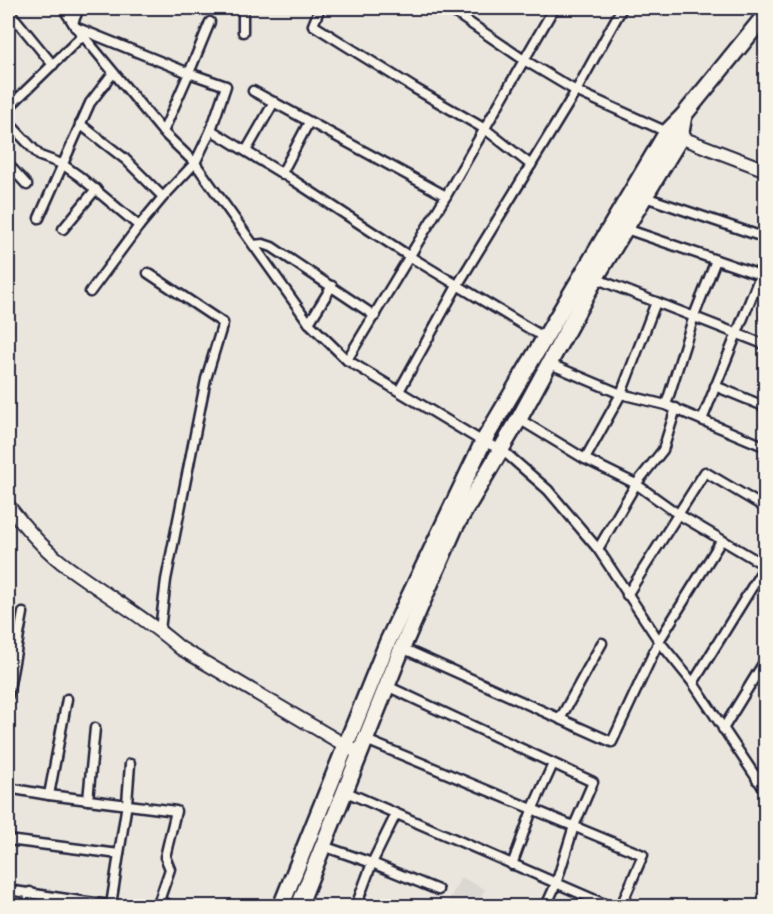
<svg xmlns="http://www.w3.org/2000/svg" width="773" height="914" viewBox="0 0 773 914" font-family="'Patrick Hand',sans-serif">
<rect width="100%" height="100%" fill="#eae6de"/>
<filter id="ink" filterUnits="userSpaceOnUse"><feTurbulence type="fractalNoise" baseFrequency=".0167" numOctaves="2"/><feDisplacementMap in="SourceGraphic" scale="12" xChannelSelector="R" yChannelSelector="G"/><feConvolveMatrix kernelMatrix="1 2 1 2 8 2 1 2 1" color-interpolation-filters="sRGB"/></filter>
<g filter="url(#ink)">
<!-- built -->
<path fill="#dbd8d2" d="M 461,877 L 485,889 L 477,906 L 446,906 Z"/>
<g fill="none" stroke-linecap="round" stroke-linejoin="round">
<!-- street casing -->
<g stroke="#22223b" stroke-width="13">
<g id="street">
<path d="M 63,8 L 73,23"/>
<path d="M 79,8 L 73,23 L 75,26 L 163,132 L 195,163 L 309,323 L 347,360 L 483,442 L 501,449 L 548,490 L 598,549 L 659,641 L 693,683 L 766,792"/>
<path d="M 320,8 L 313,25 L 414,88 L 485,129 L 531,165"/>
<path d="M 448,8 L 524,60 L 576,91 L 667,132"/>
<path d="M 8,10 L 53,65"/>
<path d="M 75,27 L 189,73 L 163,132"/>
<path d="M 243,32 L 243,8"/>
<path d="M 253,91 L 446,196"/>
<path d="M 8,108 L 82,36"/>
<path d="M 8,122 L 40,156 L 62,164 L 79,176 L 139,226 L 163,197 L 195,163 L 211,130 L 226,86 L 189,73 L 210,22"/>
<path d="M 80,124 L 125,159 L 163,197"/>
<path d="M 211,130 L 296,182 L 409,256 L 545,338"/>
<path d="M 246,151 L 274,102"/>
<path d="M 8,164 L 27,185"/>
<path d="M 282,173 L 309,122"/>
<path d="M 645,197 L 766,238"/>
<path d="M 39,218 L 90,103 L 113,73"/>
<path d="M 63,229 L 96,189"/>
<path d="M 626,229 L 760,275"/>
<path d="M 254,245 L 263,244 L 272,247 L 375,316"/>
<path d="M 148,273 L 223,323 L 206,379 L 166,580 L 160,630"/>
<path d="M 597,279 L 766,345"/>
<path d="M 757,284 L 766,289"/>
<path d="M 90,292 L 139,226"/>
<path d="M 309,323 L 332,286"/>
<path d="M 347,360 L 446,196 L 554,8"/>
<path d="M 550,364 L 621,394 L 666,405 L 766,447"/>
<path d="M 715,386 L 766,407"/>
<path d="M 399,391 L 457,286 L 576,91 L 622,8"/>
<path d="M 666,405 L 694,316 L 716,260"/>
<path d="M 519,419 L 585,459 L 636,484 L 678,514 L 766,566"/>
<path d="M 702,420 L 766,261"/>
<path d="M 585,459 L 621,394 L 656,302"/>
<path d="M 598,549 L 636,484 L 663,450 L 676,408"/>
<path d="M 627,595 L 705,472 L 766,508"/>
<path d="M 402,648 L 612,742 L 659,641 L 721,541"/>
<path d="M 693,683 L 765,566"/>
<path d="M 387,686 L 593,782 L 574,826 L 556,884 L 546,906"/>
<path d="M 8,695 L 23,613"/>
<path d="M 560,719 L 602,643"/>
<path d="M 723,729 L 766,659"/>
<path d="M 366,740 L 643,855 L 621,906"/>
<path d="M 757,780 L 766,767"/>
<path d="M 8,788 L 49,795 L 176,811 L 165,857 L 170,869 L 159,901 L 172,906"/>
<path d="M 344,791 L 609,906"/>
<path d="M 49,795 L 67,699"/>
<path d="M 88,800 L 95,728"/>
<path d="M 8,840 L 119,854"/>
<path d="M 323,846 L 372,863 L 438,890"/>
<path d="M 512,865 L 532,810 L 553,764"/>
<path d="M 8,890 L 80,901"/>
<path d="M 78,905 L 80,901 L 111,905"/>
<path d="M 27,906 L 30,892"/>
<path d="M 113,906 L 111,905 L 127,803 L 130,764"/>
<path d="M 356,906 L 372,863 L 396,814"/>
</g>
</g>
<!-- secondary casing -->
<g stroke="#22223b" stroke-width="16">
<g id="secondary">
<path d="M 674,135 L 766,170"/>
<path d="M 8,505 C 23,525 41,546 61,562 C 100,592 143,615 180,648 L 360,754"/>
</g>
</g>
<!-- highway casing -->
<g stroke="#22223b" stroke-width="20">
<g id="highway">
<path d="M 281,906 L 388,641 L 483,442 L 667,132 L 684,115 L 766,14"/>
<path d="M 299,906 L 402,648 L 455,527 L 519,419 L 596,277 L 680,138 L 684,115"/>
</g>
</g>
<!-- street -->
<use href="#street" stroke="#f7f3e8" stroke-width="8"/>
<!-- secondary -->
<use href="#secondary" stroke="#f7f3e8" stroke-width="12"/>
<!-- highway -->
<use href="#highway" stroke="#f7f3e8" stroke-width="15"/>
</g>
</g>
<!-- margin -->
<rect width="773" height="914" fill="none" stroke="#f7f3e8" stroke-width="30"/>
<rect x="15" y="15" width="743" height="884" fill="none" stroke="#22223b" stroke-width="2" filter="url(#ink)"/>
</svg>
